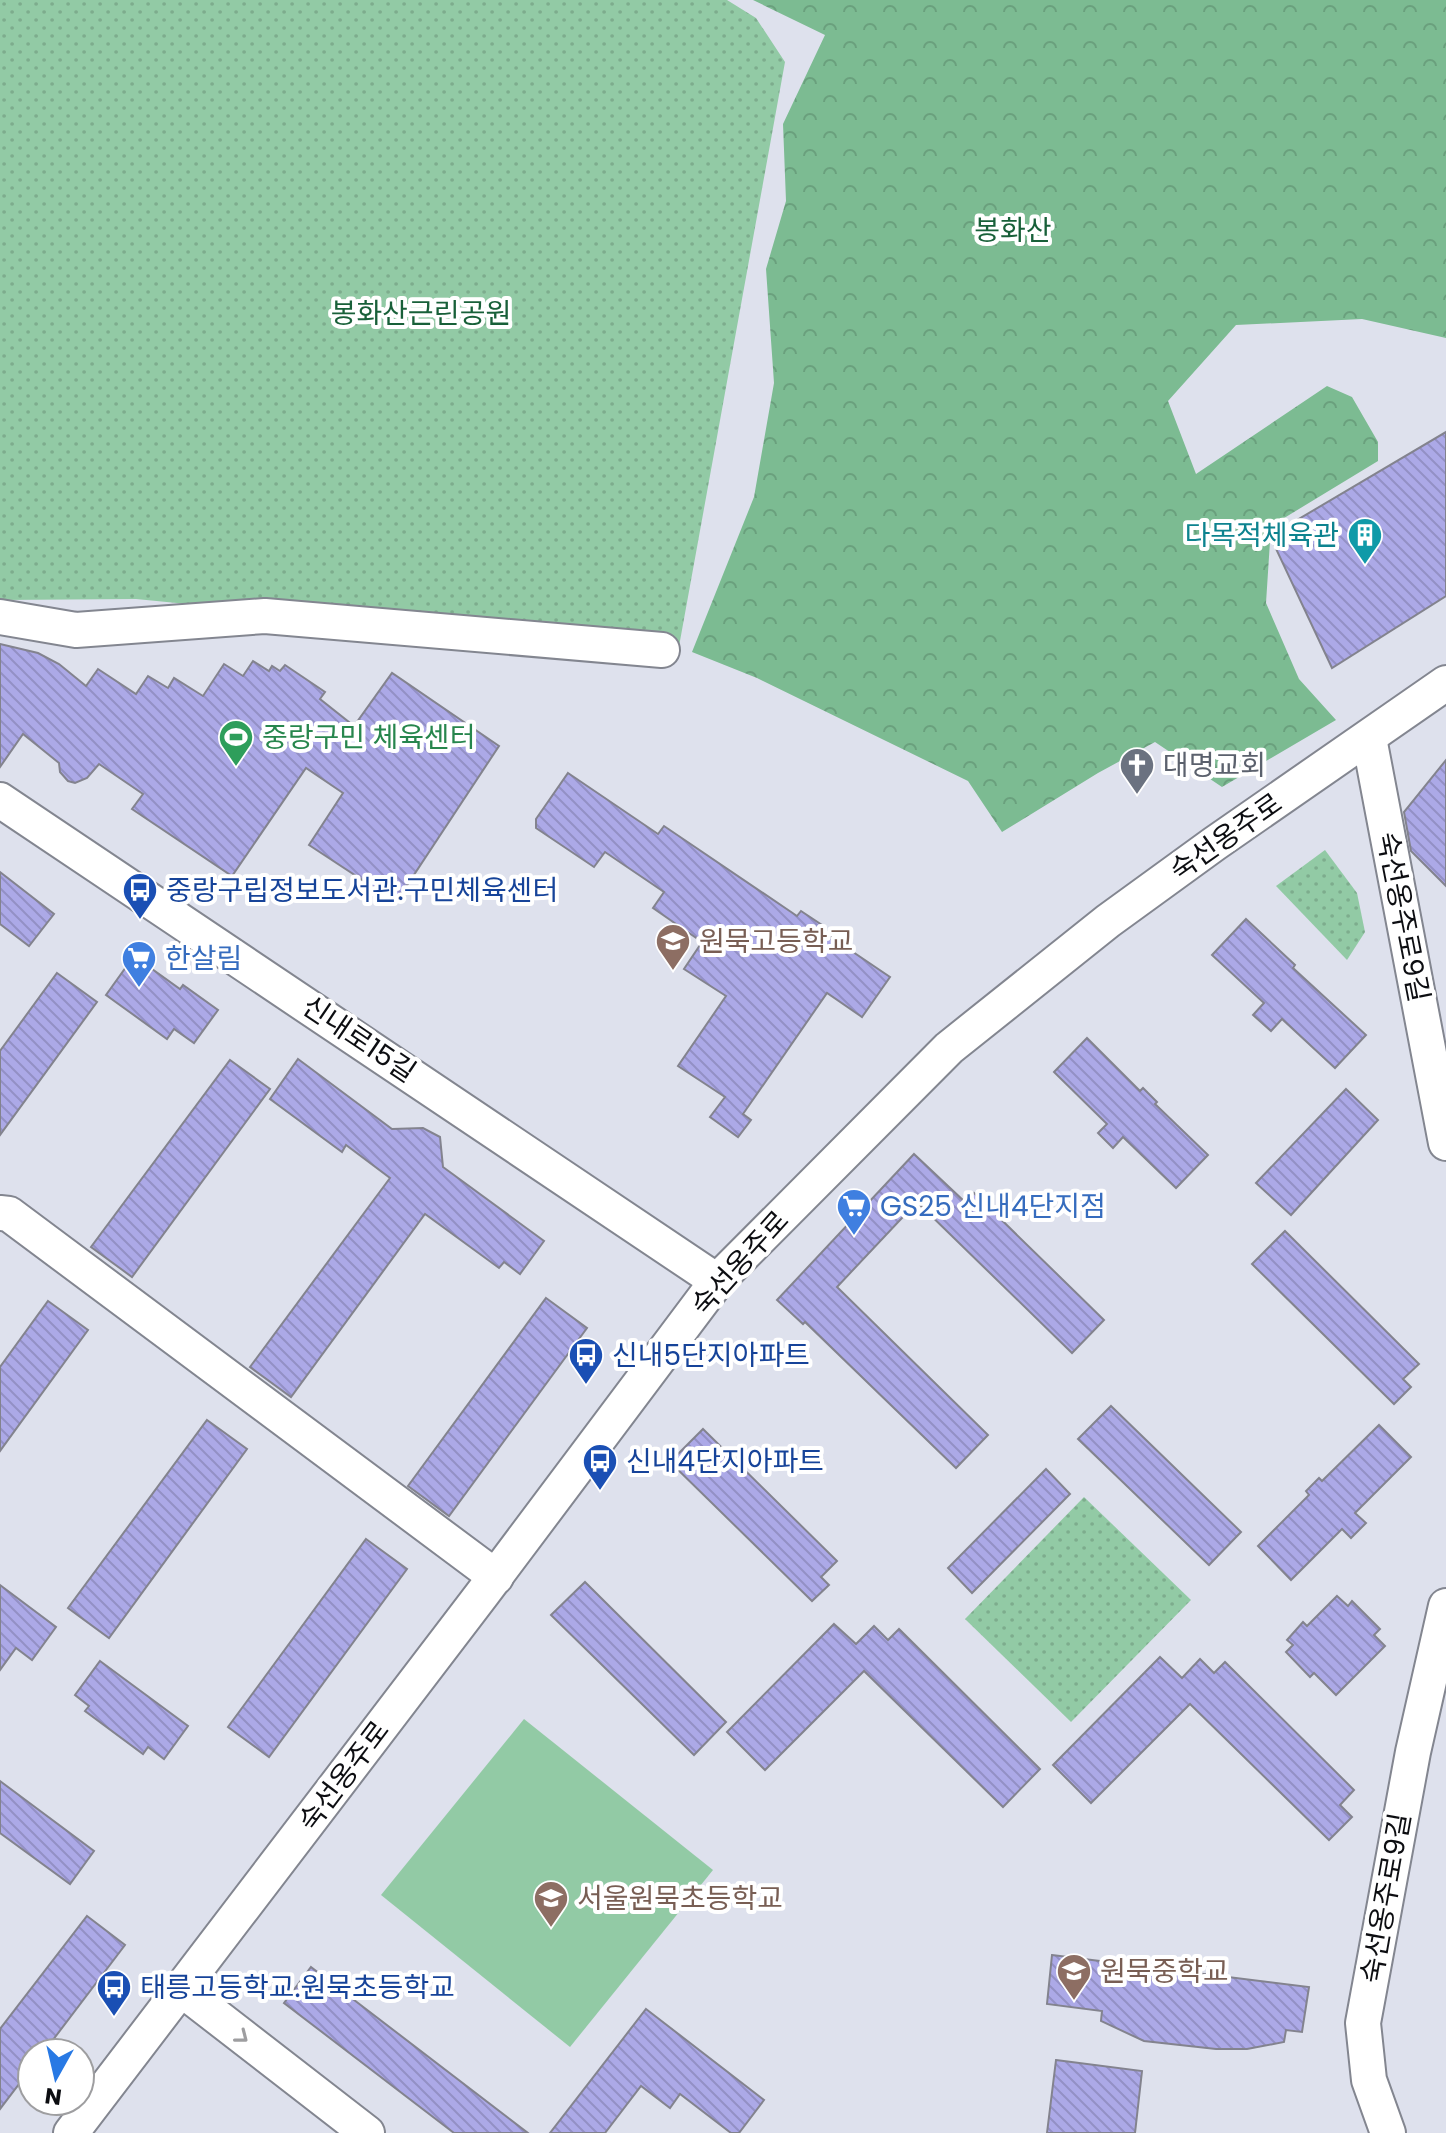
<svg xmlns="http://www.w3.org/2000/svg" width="1446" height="2133" viewBox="0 0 1446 2133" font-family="Poppins,'Noto Sans KR',sans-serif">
<defs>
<pattern id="forest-crowns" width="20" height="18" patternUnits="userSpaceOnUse" patternTransform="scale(2)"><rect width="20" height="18" fill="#7cbb92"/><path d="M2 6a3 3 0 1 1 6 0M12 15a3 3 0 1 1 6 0" fill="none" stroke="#6aa07d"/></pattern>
<pattern id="park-dots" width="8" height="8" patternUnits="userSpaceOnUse" patternTransform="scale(2)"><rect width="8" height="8" fill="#92caa5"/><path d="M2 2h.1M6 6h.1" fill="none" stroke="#7dac8d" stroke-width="1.8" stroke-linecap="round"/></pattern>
<pattern id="building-back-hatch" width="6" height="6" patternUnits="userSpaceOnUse" patternTransform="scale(2)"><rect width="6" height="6" fill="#aca9e7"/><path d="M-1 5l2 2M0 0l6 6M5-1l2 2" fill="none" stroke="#9390c5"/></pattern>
</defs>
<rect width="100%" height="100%" fill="#dee1ed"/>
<!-- grass -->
<path fill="#92caa5" d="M 524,1719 L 713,1870 L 570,2047 L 381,1895 Z"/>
<!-- forest -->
<path fill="url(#forest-crowns)" d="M 753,0 L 1446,0 L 1446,338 L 1362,319 L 1236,325 L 1168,401 L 1196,474 L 1327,386 L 1352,397 L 1378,442 L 1378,461 L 1271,526 L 1266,603 L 1299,679 L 1336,720 L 1222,787 L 1155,742 L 1098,773 L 1002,832 L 968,781 L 757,678 L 692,652 L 754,497 L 774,383 L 766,269 L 786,201 L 783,124 L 825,35 Z"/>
<!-- park -->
<g fill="url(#park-dots)">
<path d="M 0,0 L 727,0 L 756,18 L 785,62 L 678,652 L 136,599 L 0,600 Z"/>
<path d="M 1325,850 L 1357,893 L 1365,932 L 1347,960 L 1276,886 Z"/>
<path d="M 1084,1497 L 1191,1600 L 1071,1722 L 965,1619 Z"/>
</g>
<!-- building -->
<g fill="url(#building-back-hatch)" stroke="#83838e" stroke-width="2">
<path d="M 1446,432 L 1446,596 L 1332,668 L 1270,536 Z"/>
<path d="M 0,644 L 38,653 L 59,664 L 86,686 L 98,669 L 136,694 L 148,676 L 168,688 L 174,678 L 203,696 L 224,664 L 243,676 L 253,661 L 269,671 L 272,666 L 280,671 L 285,665 L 325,692 L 320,699 L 354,726 L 392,673 L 499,746 L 396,902 L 309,845 L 343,793 L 306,768 L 232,876 L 132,809 L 143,794 L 99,764 L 87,778 L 75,783 L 68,781 L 60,772 L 59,763 L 23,734 L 0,767 Z"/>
<path d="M 1446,760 L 1446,886 L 1411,851 L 1404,812 Z"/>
<path d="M 568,773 L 658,834 L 664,826 L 797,916 L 801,911 L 822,925 L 819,929 L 890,977 L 862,1017 L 827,993 L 743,1114 L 751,1120 L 738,1137 L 710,1117 L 725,1097 L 678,1066 L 726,996 L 684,969 L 702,942 L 653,908 L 664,892 L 605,852 L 594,867 L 536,828 L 536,819 Z"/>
<path d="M 0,872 L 54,914 L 29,946 L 0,924 Z"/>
<path d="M 1246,919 L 1295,965 L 1293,968 L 1366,1035 L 1335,1068 L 1282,1019 L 1271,1031 L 1253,1015 L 1264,1003 L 1212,955 Z"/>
<path d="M 134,956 L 180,989 L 183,985 L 218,1010 L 194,1043 L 174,1029 L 167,1039 L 106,995 Z"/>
<path d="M 57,973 L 97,1002 L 0,1135 L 0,1051 Z"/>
<path d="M 1087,1038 L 1140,1091 L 1143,1088 L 1157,1102 L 1155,1104 L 1208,1155 L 1176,1188 L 1123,1137 L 1113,1148 L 1098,1133 L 1107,1124 L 1054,1072 Z"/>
<path d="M 298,1059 L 392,1129 L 423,1128 L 440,1137 L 443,1167 L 544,1241 L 520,1274 L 504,1262 L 499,1268 L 425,1214 L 291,1397 L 250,1367 L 390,1178 L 346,1145 L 342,1152 L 270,1099 Z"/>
<path d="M 230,1060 L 270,1089 L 132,1277 L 91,1247 Z"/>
<path d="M 1346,1089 L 1378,1120 L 1291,1215 L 1256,1183 Z"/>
<path d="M 914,1154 L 965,1202 L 974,1193 L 1104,1320 L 1072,1353 L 917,1202 L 837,1287 L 988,1435 L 956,1468 L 805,1322 L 803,1324 L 777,1300 Z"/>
<path d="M 1285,1231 L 1419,1364 L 1403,1379 L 1411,1387 L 1394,1404 L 1252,1264 Z"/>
<path d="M 546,1298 L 587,1328 L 449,1516 L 408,1486 Z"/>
<path d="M 48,1301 L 88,1330 L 0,1451 L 0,1367 Z"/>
<path d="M 1111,1406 L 1241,1532 L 1209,1565 L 1078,1439 Z"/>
<path d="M 207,1420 L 247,1449 L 109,1638 L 68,1608 Z"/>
<path d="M 1379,1425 L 1411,1457 L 1355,1513 L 1366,1523 L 1351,1538 L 1342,1529 L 1291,1580 L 1258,1546 L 1309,1495 L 1306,1491 L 1319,1478 L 1322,1481 Z"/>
<path d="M 703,1429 L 837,1561 L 821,1577 L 829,1585 L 812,1601 L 670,1462 Z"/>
<path d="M 1046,1469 L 1070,1494 L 972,1593 L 948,1568 Z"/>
<path d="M 366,1539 L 407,1569 L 269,1757 L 228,1727 Z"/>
<path d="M 585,1582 L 726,1722 L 694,1755 L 551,1615 Z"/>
<path d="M 0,1585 L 56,1627 L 32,1660 L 16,1648 L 0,1670 Z"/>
<path d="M 1337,1596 L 1348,1606 L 1352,1601 L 1380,1629 L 1374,1635 L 1385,1646 L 1336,1695 L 1314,1673 L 1310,1677 L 1286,1652 L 1293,1645 L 1287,1640 L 1303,1622 L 1307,1626 Z"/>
<path d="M 834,1624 L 856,1644 L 874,1626 L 888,1640 L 899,1629 L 1040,1769 L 1003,1807 L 864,1671 L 765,1770 L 727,1732 Z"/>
<path d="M 1160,1657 L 1182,1678 L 1200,1659 L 1214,1673 L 1225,1662 L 1354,1790 L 1340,1805 L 1352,1817 L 1329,1840 L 1190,1704 L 1091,1803 L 1053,1765 Z"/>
<path d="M 100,1661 L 188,1726 L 164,1759 L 148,1747 L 143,1754 L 85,1711 L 89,1706 L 75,1695 Z"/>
<path d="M 0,1781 L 94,1851 L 70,1884 L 0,1833 Z"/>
<path d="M 87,1916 L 125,1945 L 43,2053 L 32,2053 L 32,2067 L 0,2109 L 0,2029 Z"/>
<path d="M 1052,1955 L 1309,1987 L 1302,2032 L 1286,2030 L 1284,2042 L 1247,2049 L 1216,2049 L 1144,2041 L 1101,2021 L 1102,2011 L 1047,2004 Z"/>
<path d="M 311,1967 L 528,2133 L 454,2133 L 284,2003 Z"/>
<path d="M 646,2009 L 764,2100 L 739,2133 L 731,2133 L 680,2094 L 670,2108 L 641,2086 L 605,2133 L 550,2133 Z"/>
<path d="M 1056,2060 L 1142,2071 L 1135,2133 L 1047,2133 Z"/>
</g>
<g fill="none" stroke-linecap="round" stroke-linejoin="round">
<!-- minor casing -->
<g stroke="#838690" stroke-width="38">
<g id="minor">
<path d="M 0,617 L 76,630 L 265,616 L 662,650"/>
<path d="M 1369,738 L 1446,1143"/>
<path d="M 0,800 L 717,1281"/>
<path d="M 0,1213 L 9,1214 L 496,1577"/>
<path d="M 181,1989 L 367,2133"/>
<path d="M 71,2133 L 483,1593 L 717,1281 L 949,1048 L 1108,921 L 1214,844 L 1446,683"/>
<path d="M 1388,2133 L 1369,2080 L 1363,2023 L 1413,1752 L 1446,1606"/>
</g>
</g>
<!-- minor -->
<use href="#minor" stroke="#fff" stroke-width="34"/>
</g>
<!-- one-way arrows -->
<defs><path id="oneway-chevron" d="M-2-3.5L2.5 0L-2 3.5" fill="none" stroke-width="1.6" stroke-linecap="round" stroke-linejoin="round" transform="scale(2)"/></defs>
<use stroke="#9e9ea0" href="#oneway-chevron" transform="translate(242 2037) rotate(38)"/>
<!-- icons -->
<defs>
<g id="building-pin" transform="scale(1.8)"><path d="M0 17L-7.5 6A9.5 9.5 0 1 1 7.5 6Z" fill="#0f9aa8" stroke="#fff"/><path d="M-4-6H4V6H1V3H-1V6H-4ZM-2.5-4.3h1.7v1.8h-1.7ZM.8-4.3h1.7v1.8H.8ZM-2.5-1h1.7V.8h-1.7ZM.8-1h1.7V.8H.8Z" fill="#fff"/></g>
<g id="stadium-pin" transform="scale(1.8)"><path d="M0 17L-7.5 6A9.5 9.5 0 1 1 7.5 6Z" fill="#2e9e5b" stroke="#fff"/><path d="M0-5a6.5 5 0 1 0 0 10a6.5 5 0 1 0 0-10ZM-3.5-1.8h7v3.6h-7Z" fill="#fff"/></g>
<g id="church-pin" transform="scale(1.8)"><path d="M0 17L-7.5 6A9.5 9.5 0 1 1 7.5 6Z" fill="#6b7280" stroke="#fff"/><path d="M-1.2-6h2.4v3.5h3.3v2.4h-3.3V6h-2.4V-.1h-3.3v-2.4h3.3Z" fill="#fff"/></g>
<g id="bus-pin" transform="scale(1.8)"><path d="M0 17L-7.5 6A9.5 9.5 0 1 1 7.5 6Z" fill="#1a4fb4" stroke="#fff"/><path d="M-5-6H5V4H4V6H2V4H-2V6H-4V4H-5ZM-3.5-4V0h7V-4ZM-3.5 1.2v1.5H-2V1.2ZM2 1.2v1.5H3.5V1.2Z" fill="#fff"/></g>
<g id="school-pin" transform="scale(1.8)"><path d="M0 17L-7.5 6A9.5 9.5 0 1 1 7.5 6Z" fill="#8d6e63" stroke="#fff"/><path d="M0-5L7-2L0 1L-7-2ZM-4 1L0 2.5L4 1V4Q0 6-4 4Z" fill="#fff"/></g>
<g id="supermarket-pin" transform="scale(1.8)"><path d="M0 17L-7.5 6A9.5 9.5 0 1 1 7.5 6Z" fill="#3f7fe0" stroke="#fff"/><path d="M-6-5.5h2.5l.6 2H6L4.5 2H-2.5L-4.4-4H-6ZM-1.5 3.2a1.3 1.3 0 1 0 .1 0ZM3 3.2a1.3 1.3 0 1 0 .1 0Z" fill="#fff"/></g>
</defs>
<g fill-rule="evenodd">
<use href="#building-pin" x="1365" y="535"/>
<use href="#stadium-pin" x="236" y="737"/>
<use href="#church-pin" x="1137" y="765"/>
<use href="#bus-pin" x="140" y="890"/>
<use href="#school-pin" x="673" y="941"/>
<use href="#supermarket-pin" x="139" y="958"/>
<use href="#supermarket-pin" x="854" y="1206"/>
<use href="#bus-pin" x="586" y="1355"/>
<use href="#bus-pin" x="600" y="1461"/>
<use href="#school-pin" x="551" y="1898"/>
<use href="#school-pin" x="1074" y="1971"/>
<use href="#bus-pin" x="114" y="1987"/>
</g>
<g text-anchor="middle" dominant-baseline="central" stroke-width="8" stroke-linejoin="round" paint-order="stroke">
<!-- park labels -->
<g font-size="28" fill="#186039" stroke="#fff">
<text x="1013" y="230">봉화산</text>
<text x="421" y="313">봉화산근린공원</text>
</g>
<!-- culture labels -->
<g font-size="28" fill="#0d838f" stroke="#fff" text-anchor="end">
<text x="1339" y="535">다목적체육관</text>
</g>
<!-- leisure labels -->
<g font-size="28" fill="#27864d" stroke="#fff" text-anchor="start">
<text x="262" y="737">중랑구민 체육센터</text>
</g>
<!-- worship labels -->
<g font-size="28" fill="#5b616d" stroke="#fff" text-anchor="start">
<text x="1163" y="765">대명교회</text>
</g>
<!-- street labels -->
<g font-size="28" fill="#0c0d11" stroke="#fff">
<text transform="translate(1226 837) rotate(-35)">숙선옹주로</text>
<text transform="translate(1403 917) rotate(79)">숙선옹주로9길</text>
<text transform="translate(359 1039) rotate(34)">신내로15길</text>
<text transform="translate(740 1263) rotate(-48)">숙선옹주로</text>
<text transform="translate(344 1776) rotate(-53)">숙선옹주로</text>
<text transform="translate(1386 1898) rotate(-80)">숙선옹주로9길</text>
</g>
<!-- transit labels -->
<g font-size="28" fill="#164399" stroke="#fff" text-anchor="start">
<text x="166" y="890">중랑구립정보도서관.구민체육센터</text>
<text x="612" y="1355">신내5단지아파트</text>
<text x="626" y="1461">신내4단지아파트</text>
<text x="140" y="1987">태릉고등학교.원묵초등학교</text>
</g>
<!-- education labels -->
<g font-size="28" fill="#785e54" stroke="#fff" text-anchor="start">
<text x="699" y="941">원묵고등학교</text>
<text x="577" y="1898">서울원묵초등학교</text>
<text x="1100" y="1971">원묵중학교</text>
</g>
<!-- shop labels -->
<g font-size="28" fill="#366cbe" stroke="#fff" text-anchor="start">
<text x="165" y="958">한살림</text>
<text x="880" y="1206">GS25 신내4단지점</text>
</g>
</g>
<!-- north arrow -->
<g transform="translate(56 2077) rotate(188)"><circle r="38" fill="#ffffff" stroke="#9e9ea0" stroke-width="2"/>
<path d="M0-6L14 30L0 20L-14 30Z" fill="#2879e4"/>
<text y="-12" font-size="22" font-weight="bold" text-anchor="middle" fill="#0c0d11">N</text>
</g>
</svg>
